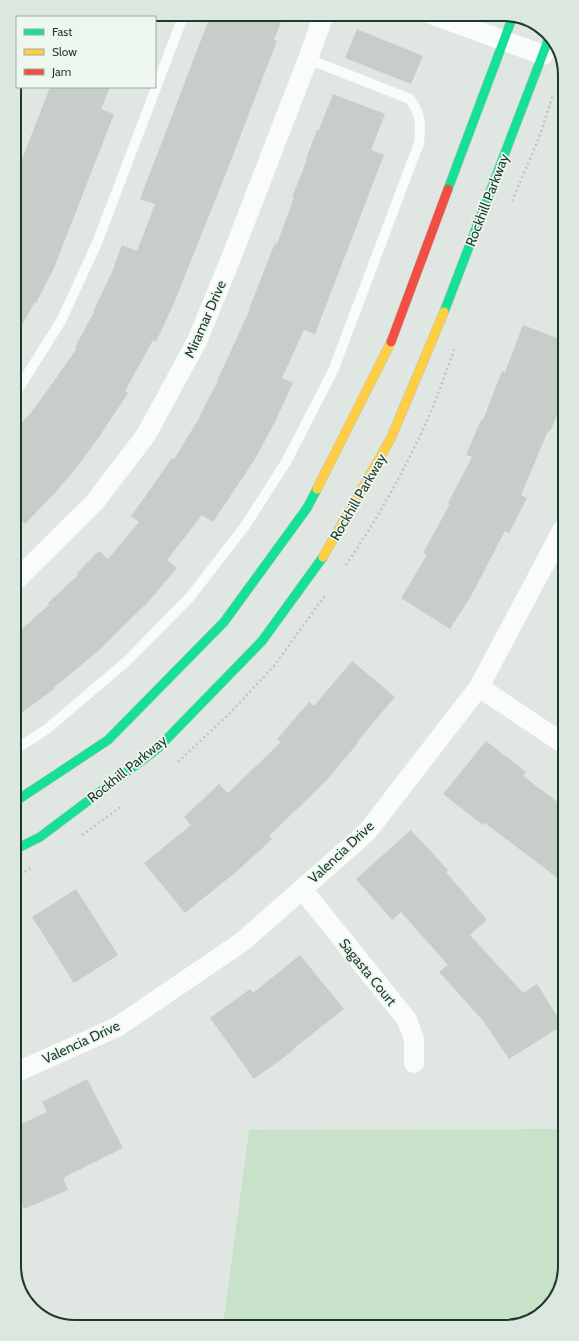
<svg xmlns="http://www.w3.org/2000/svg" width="579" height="1341" viewBox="0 0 579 1341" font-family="Cabin,sans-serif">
<rect width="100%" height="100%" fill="#e0e6e2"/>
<!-- green -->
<path fill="#c7e2c9" d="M 565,1129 L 565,1267 L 555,1300 L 524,1324 L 223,1326 L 249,1130 Z"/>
<!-- building -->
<g fill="#c7cec9">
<path d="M 211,14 L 284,14 L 274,40 L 277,41 L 221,186 L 174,303 L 156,342 L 153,340 L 125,391 L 128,393 L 99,437 L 77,467 L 53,495 L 25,524 L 15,514 L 15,431 L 33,410 L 52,384 L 77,348 L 75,347 L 94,312 L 93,312 L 112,272 L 122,245 L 137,251 L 155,204 L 140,199 Z"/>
<path d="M 357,29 L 423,56 L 411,84 L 345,58 Z"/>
<path d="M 50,87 L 110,87 L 101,109 L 114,114 L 54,268 L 36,303 L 35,302 L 15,337 L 14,166 L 19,167 Z"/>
<path d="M 333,94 L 385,114 L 371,150 L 384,155 L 315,334 L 304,330 L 282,378 L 293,383 L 274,424 L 255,459 L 213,522 L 202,515 L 167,560 L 177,568 L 148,602 L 96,653 L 53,688 L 54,689 L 16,717 L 16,634 L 49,605 L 48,603 L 78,575 L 77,573 L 99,551 L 108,559 L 139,522 L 131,516 L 147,494 L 172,458 L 174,459 L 200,417 L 199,417 L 218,381 L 217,381 L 250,309 L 249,309 L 275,243 L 277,244 L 294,197 L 292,197 L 307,160 L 306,159 L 317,130 L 319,130 Z"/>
<path d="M 523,325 L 562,340 L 563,400 L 550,432 L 548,431 L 521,495 L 527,498 L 509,533 L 505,531 L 471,596 L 450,629 L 401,598 L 427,555 L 423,553 L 450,504 L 448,503 L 472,457 L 466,455 L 481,420 L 483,420 L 502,371 L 505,372 Z"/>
<path d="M 352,661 L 395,697 L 357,742 L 358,743 L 325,782 L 269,836 L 272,839 L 236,872 L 185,913 L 144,863 L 191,825 L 184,817 L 219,784 L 228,793 L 281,742 L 277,739 L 309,702 L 314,706 Z"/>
<path d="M 486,741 L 526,772 L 523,776 L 564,807 L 564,883 L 485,823 L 483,825 L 443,794 Z"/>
<path d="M 411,830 L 448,870 L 446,872 L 487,920 L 470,935 L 523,993 L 537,984 L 563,1025 L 509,1059 L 484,1022 L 439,972 L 448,965 L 401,912 L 392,920 L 356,879 Z"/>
<path d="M 76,889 L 118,955 L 74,983 L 32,917 Z"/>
<path d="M 300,955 L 344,1009 L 293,1049 L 294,1050 L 254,1079 L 210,1018 L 250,989 L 253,993 Z"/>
<path d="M 87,1079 L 123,1148 L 63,1178 L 68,1190 L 24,1209 L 17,1193 L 17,1126 L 47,1112 L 42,1102 Z"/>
</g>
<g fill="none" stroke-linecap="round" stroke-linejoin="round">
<!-- fast casing -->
<g stroke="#bbc6c0" stroke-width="10">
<g id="fast">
<path d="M 448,189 L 513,16"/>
<path d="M 444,312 L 549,38"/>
<path d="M 16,801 L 108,740 L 224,622 L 307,508 L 317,489"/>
<path d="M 16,849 L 40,837 L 157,749 L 262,641 L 323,557"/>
</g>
</g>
<!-- slow casing -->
<g stroke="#bbc6c0" stroke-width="10">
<g id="slow">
<path d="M 317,489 L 391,342"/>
<path d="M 323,557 L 391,438 L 444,312"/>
</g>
</g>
<!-- jam casing -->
<g stroke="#bbc6c0" stroke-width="10">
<path id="jam" d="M 391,342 L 448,189"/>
</g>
<!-- path -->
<g stroke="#bdc8c2" stroke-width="2.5" stroke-dasharray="2 3" stroke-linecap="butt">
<path d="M 512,201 L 539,138 L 553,95"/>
<path d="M 346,565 C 376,521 402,475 424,427 C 436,401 446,373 455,347"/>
<path d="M 178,762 L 229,714 L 274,666 L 326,594"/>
<path d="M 82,835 L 122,806"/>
<path d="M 16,877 L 31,868"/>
</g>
<!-- lane -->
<g stroke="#fafbfb" stroke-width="10">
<path d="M 15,394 L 61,321 L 97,243 L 184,14"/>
<path d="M 16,749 L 47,729 L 127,661 L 190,597 L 245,526 L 286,462 L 333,371 L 419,143 C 421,124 421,115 410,99 L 308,59"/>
</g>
<!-- street -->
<g stroke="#fafbfb" stroke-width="20">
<path d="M 431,14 L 543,55"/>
<path d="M 14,80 L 17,73"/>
<path d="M 15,581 L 94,503 L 146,435 L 197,341 L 231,258 L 308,59 L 324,14"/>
<path d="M 479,687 L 564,744"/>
<path d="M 302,889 L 407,1020 L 414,1039 L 414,1063"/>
<path d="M 17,1072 L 117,1027 L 242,942 L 367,832 L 479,687 L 563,529"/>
</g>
<!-- fast -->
<use href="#fast" stroke="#16e098" stroke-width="9"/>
<!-- slow -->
<use href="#slow" stroke="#ffcf43" stroke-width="9"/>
<!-- jam -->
<use href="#jam" stroke="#f24e42" stroke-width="9"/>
</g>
<g text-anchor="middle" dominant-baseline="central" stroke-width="3.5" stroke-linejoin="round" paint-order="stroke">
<!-- street labels -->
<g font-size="14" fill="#1d3b2c" stroke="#edf7ef">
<text transform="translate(487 200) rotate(-69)">Rockhill Parkway</text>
<text transform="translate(205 319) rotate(-66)">Miramar Drive</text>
<text transform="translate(358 497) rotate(-60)">Rockhill Parkway</text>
<text transform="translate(127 769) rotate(-39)">Rockhill Parkway</text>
<text transform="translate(341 852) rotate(-43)">Valencia Drive</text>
<text transform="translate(368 972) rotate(51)">Sagasta Court</text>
<text transform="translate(81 1042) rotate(-25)">Valencia Drive</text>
</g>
</g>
<!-- crop -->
<path d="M0 0H579V1341H0ZM75 21H504A54 54 0 0 1 558 75V1266A54 54 0 0 1 504 1320H75A54 54 0 0 1 21 1266V75A54 54 0 0 1 75 21Z" fill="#dce8df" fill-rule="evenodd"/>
<path fill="none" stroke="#1d3b2c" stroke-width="2" d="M75 21H504A54 54 0 0 1 558 75V1266A54 54 0 0 1 504 1320H75A54 54 0 0 1 21 1266V75A54 54 0 0 1 75 21Z"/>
<!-- legend -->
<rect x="16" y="16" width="140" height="72" fill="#edf7ef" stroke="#9aaca1"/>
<rect x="24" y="29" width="20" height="6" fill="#16e098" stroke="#9aaca1"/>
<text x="52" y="36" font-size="12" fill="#1d3b2c">Fast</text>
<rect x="24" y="49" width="20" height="6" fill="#ffcf43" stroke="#9aaca1"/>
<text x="52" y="56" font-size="12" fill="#1d3b2c">Slow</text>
<rect x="24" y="69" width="20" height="6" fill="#f24e42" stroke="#9aaca1"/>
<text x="52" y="76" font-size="12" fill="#1d3b2c">Jam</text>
</svg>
